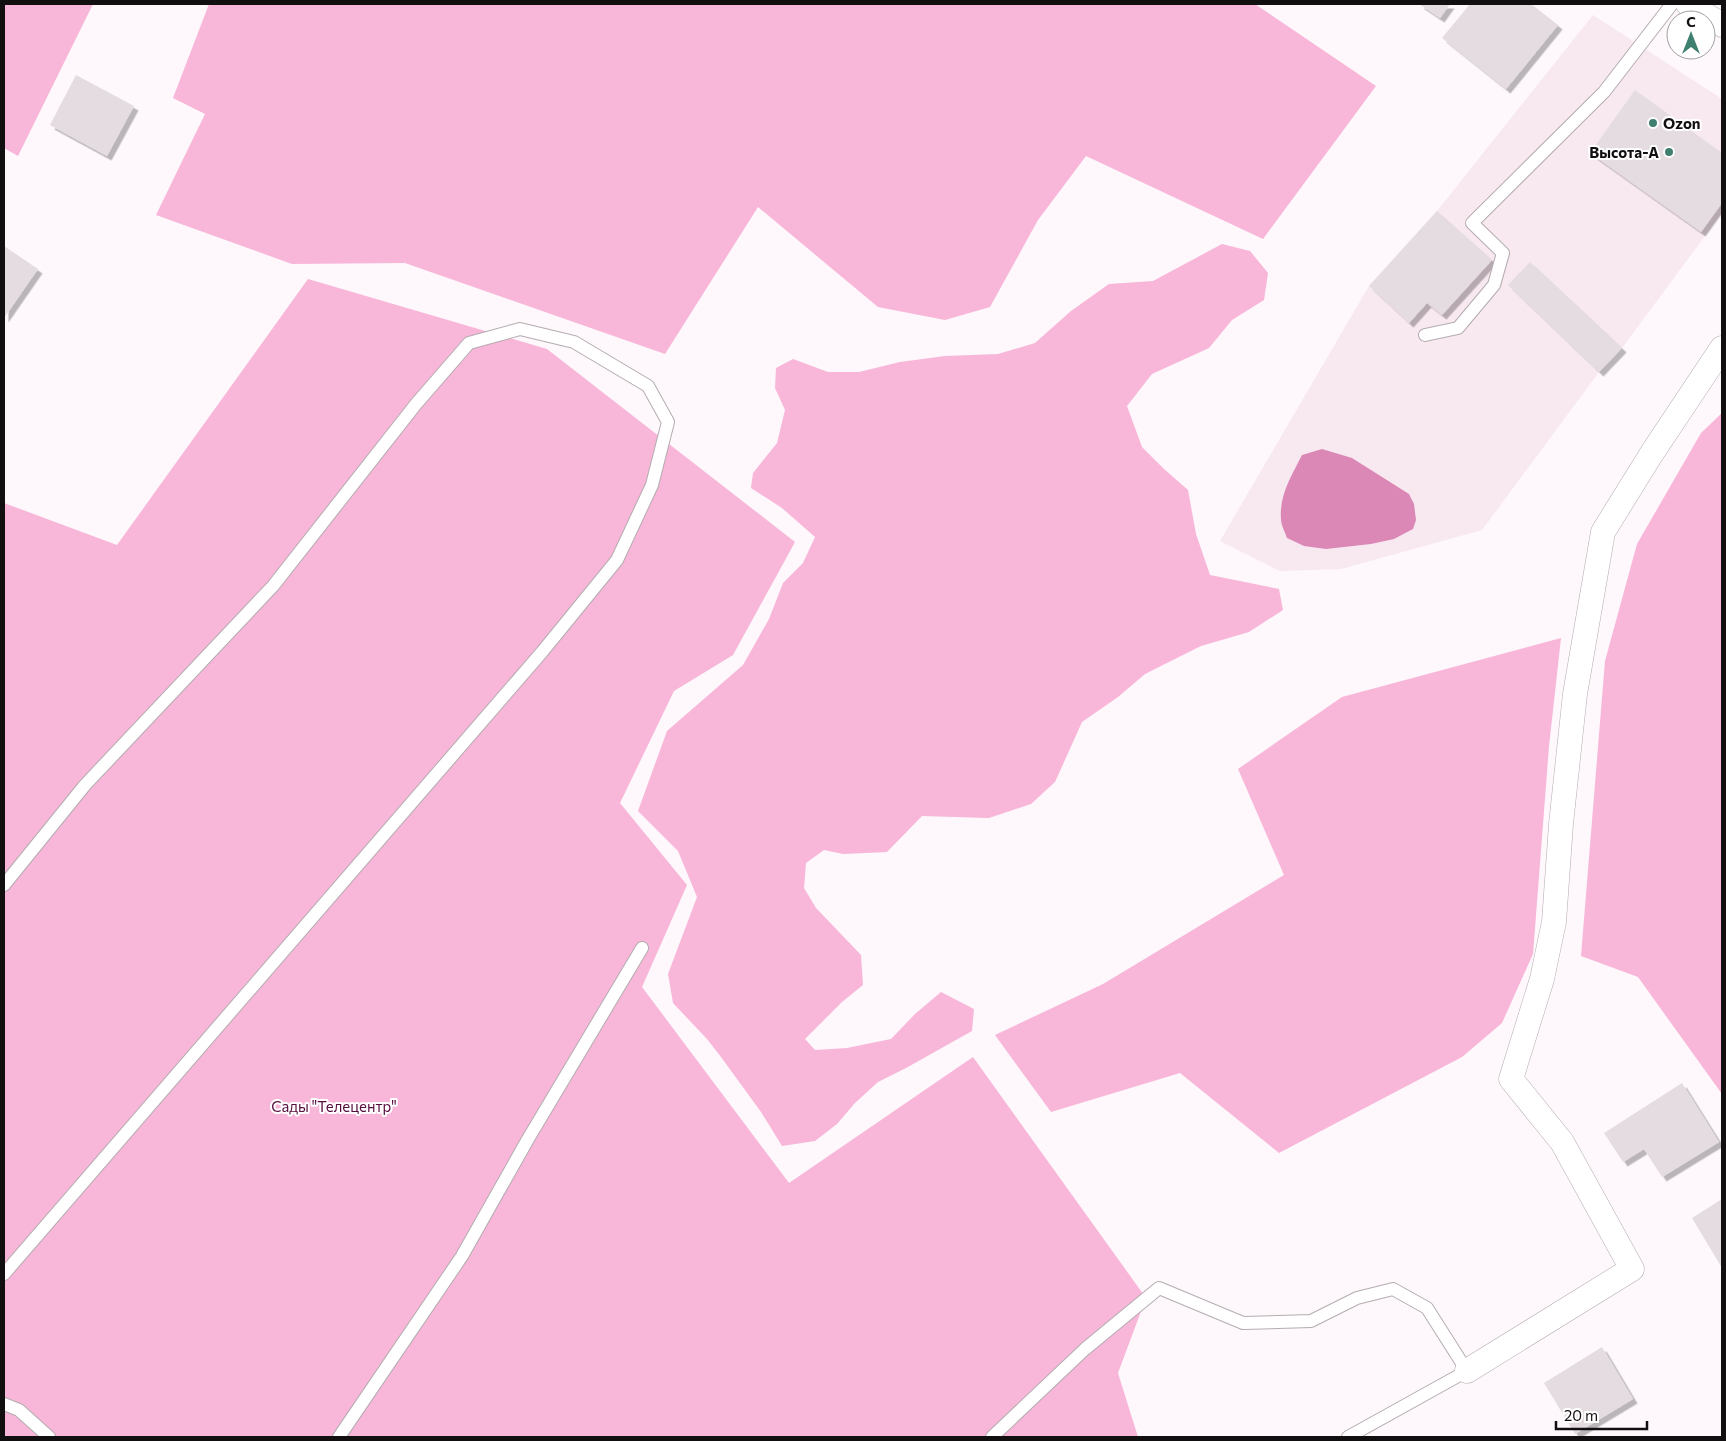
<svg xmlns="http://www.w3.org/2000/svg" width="1726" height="1441" viewBox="0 0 1726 1441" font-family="Commissioner,sans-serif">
<defs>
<filter id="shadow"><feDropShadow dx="4.5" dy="4.5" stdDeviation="0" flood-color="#0004"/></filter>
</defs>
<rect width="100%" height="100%" fill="#fef7fb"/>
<!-- built -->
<path fill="#f8e8f0" d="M 1593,15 L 1722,99 L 1722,213 L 1622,348 L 1599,372 L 1482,530 L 1341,569 L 1280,571 L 1220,541 L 1369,286 L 1437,211 Z"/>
<!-- green -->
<g fill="#f8b6d9">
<path d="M 4,4 L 93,4 L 18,156 L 4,148 Z"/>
<path d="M 209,4 L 1255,4 L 1376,86 L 1263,239 L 1086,156 L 1038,220 L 990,307 L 945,320 L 878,307 L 758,207 L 665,354 L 405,263 L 292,264 L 156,215 L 205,114 L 173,98 Z"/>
<path d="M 1222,244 L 1250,251 L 1268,273 L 1264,300 L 1232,320 L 1209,348 L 1152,374 L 1127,406 L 1142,447 L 1164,469 L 1188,490 L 1196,534 L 1210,575 L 1279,589 L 1283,610 L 1249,632 L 1201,646 L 1145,674 L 1118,697 L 1082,722 L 1055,782 L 1031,804 L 989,818 L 922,816 L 887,852 L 843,854 L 824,850 L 806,863 L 804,888 L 816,908 L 861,955 L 863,985 L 842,1002 L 805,1039 L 815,1050 L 847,1048 L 891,1039 L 915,1014 L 941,992 L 974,1009 L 972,1031 L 906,1068 L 878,1082 L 855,1103 L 837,1124 L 815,1141 L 782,1146 L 761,1112 L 721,1057 L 707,1039 L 673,1003 L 668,974 L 697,897 L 678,851 L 638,811 L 667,731 L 743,665 L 769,619 L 783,583 L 803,563 L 815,537 L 782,508 L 751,488 L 753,473 L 777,443 L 785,410 L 775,388 L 776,368 L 793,359 L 828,372 L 859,372 L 900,362 L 945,356 L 998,354 L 1035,343 L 1071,311 L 1109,284 L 1153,281 Z"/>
<path d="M 308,279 L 547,349 L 795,542 L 733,655 L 674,691 L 620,803 L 687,885 L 642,987 L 789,1183 L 973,1057 L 1146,1298 L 1118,1373 L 1138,1437 L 4,1437 L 4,503 L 117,545 Z"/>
<path d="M 1722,413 L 1722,1094 L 1638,977 L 1581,956 L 1605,661 L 1637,544 L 1701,433 Z"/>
<path d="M 1561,638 L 1549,746 L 1533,954 L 1502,1023 L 1462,1057 L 1279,1153 L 1180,1073 L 1051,1112 L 995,1035 L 1103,984 L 1284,875 L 1238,769 L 1342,697 Z"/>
</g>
<!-- water -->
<path fill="#db88b7" d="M 1322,449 L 1352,458 L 1409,494 L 1414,504 L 1416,520 L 1413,529 L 1394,539 L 1371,544 L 1326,549 L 1304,546 L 1287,538 C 1285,532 1281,525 1281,519 C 1279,495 1292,475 1302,455 Z"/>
<!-- building -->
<g fill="#e4dce0" filter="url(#shadow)">
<path d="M 1419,4 L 1450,4 L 1440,18 Z"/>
<path d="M 1470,4 L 1531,4 L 1558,25 L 1506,89 L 1442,38 Z"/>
<path d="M 76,75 L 134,106 L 107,156 L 50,125 Z"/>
<path d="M 1635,90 L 1722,153 L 1722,203 L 1701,232 L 1590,153 Z"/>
<path d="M 1437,211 L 1492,260 L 1442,315 L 1427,303 L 1409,323 L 1369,286 Z"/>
<path d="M 4,246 L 38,269 L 4,318 Z"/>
<path d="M 1530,262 L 1622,348 L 1599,372 L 1508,285 Z"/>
<path d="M 1682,1083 L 1719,1142 L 1662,1177 L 1644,1149 L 1623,1162 L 1604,1133 Z"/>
<path d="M 1722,1199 L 1722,1268 L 1692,1218 Z"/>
<path d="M 1602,1347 L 1633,1399 L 1575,1434 L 1544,1383 Z"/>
</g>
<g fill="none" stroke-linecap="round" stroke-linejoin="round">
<!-- lane casing -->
<g stroke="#b4acb0" stroke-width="14">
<g id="lane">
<path d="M 1425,335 L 1458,328 L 1494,285 L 1503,253 L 1472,223 L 1604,92 L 1672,4"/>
<path d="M 4,885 L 85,785 L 273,586 L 416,404 L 469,343 L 520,329 L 574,342 L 648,386 L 668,422 L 652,485 L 617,560 L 542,652 L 4,1274"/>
<path d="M 4,1404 L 19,1410 L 49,1437"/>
<path d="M 339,1437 L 462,1256 L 528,1139 L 642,948"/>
<path d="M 992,1437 L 1085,1349 L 1159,1288 L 1243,1323 L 1311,1321 L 1357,1298 L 1393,1289 L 1427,1308 L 1467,1371 L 1348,1437"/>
</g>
</g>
<!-- street casing -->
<g stroke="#b4acb0" stroke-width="25">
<g id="street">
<path d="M 1688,4 L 1722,25"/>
<path d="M 1467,1371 L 1632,1269 L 1562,1142 L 1511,1079 L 1542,979 L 1554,922 L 1561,824 L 1575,694 L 1603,532 L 1652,453 L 1722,348"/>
</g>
</g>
<!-- lane -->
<use href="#lane" stroke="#fff" stroke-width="12"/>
<!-- street -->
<use href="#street" stroke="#fff" stroke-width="24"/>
</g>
<!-- markers -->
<g fill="#3e7f6f" stroke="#fff" stroke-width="2">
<circle cx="1653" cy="123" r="5"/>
<circle cx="1669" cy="152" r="5"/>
</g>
<g text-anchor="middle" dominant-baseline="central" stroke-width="4" stroke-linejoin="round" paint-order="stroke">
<!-- poi labels -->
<g font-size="15" font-weight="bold" fill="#120f11" stroke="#fff" text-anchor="start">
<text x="1663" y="123">Ozon</text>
<text x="1659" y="152" text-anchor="end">Высота-А</text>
</g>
<!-- park labels -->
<g font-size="15" fill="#570d3e" stroke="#fff">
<text x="334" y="1106">Сады "Телецентр"</text>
</g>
</g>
<!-- border -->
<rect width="1726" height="1441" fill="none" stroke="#120f11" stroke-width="10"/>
<!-- north arrow -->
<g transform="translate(1691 35)"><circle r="24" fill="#ffffff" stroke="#a09fa0"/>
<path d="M0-4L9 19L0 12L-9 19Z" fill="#3e7f6f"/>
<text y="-8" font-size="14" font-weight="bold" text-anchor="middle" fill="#120f11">С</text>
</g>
<!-- scale -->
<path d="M1556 1421v8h91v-8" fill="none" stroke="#120f11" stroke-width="2.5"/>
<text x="1564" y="1421" font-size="15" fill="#120f11" stroke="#ffffff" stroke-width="4" paint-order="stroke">20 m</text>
</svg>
